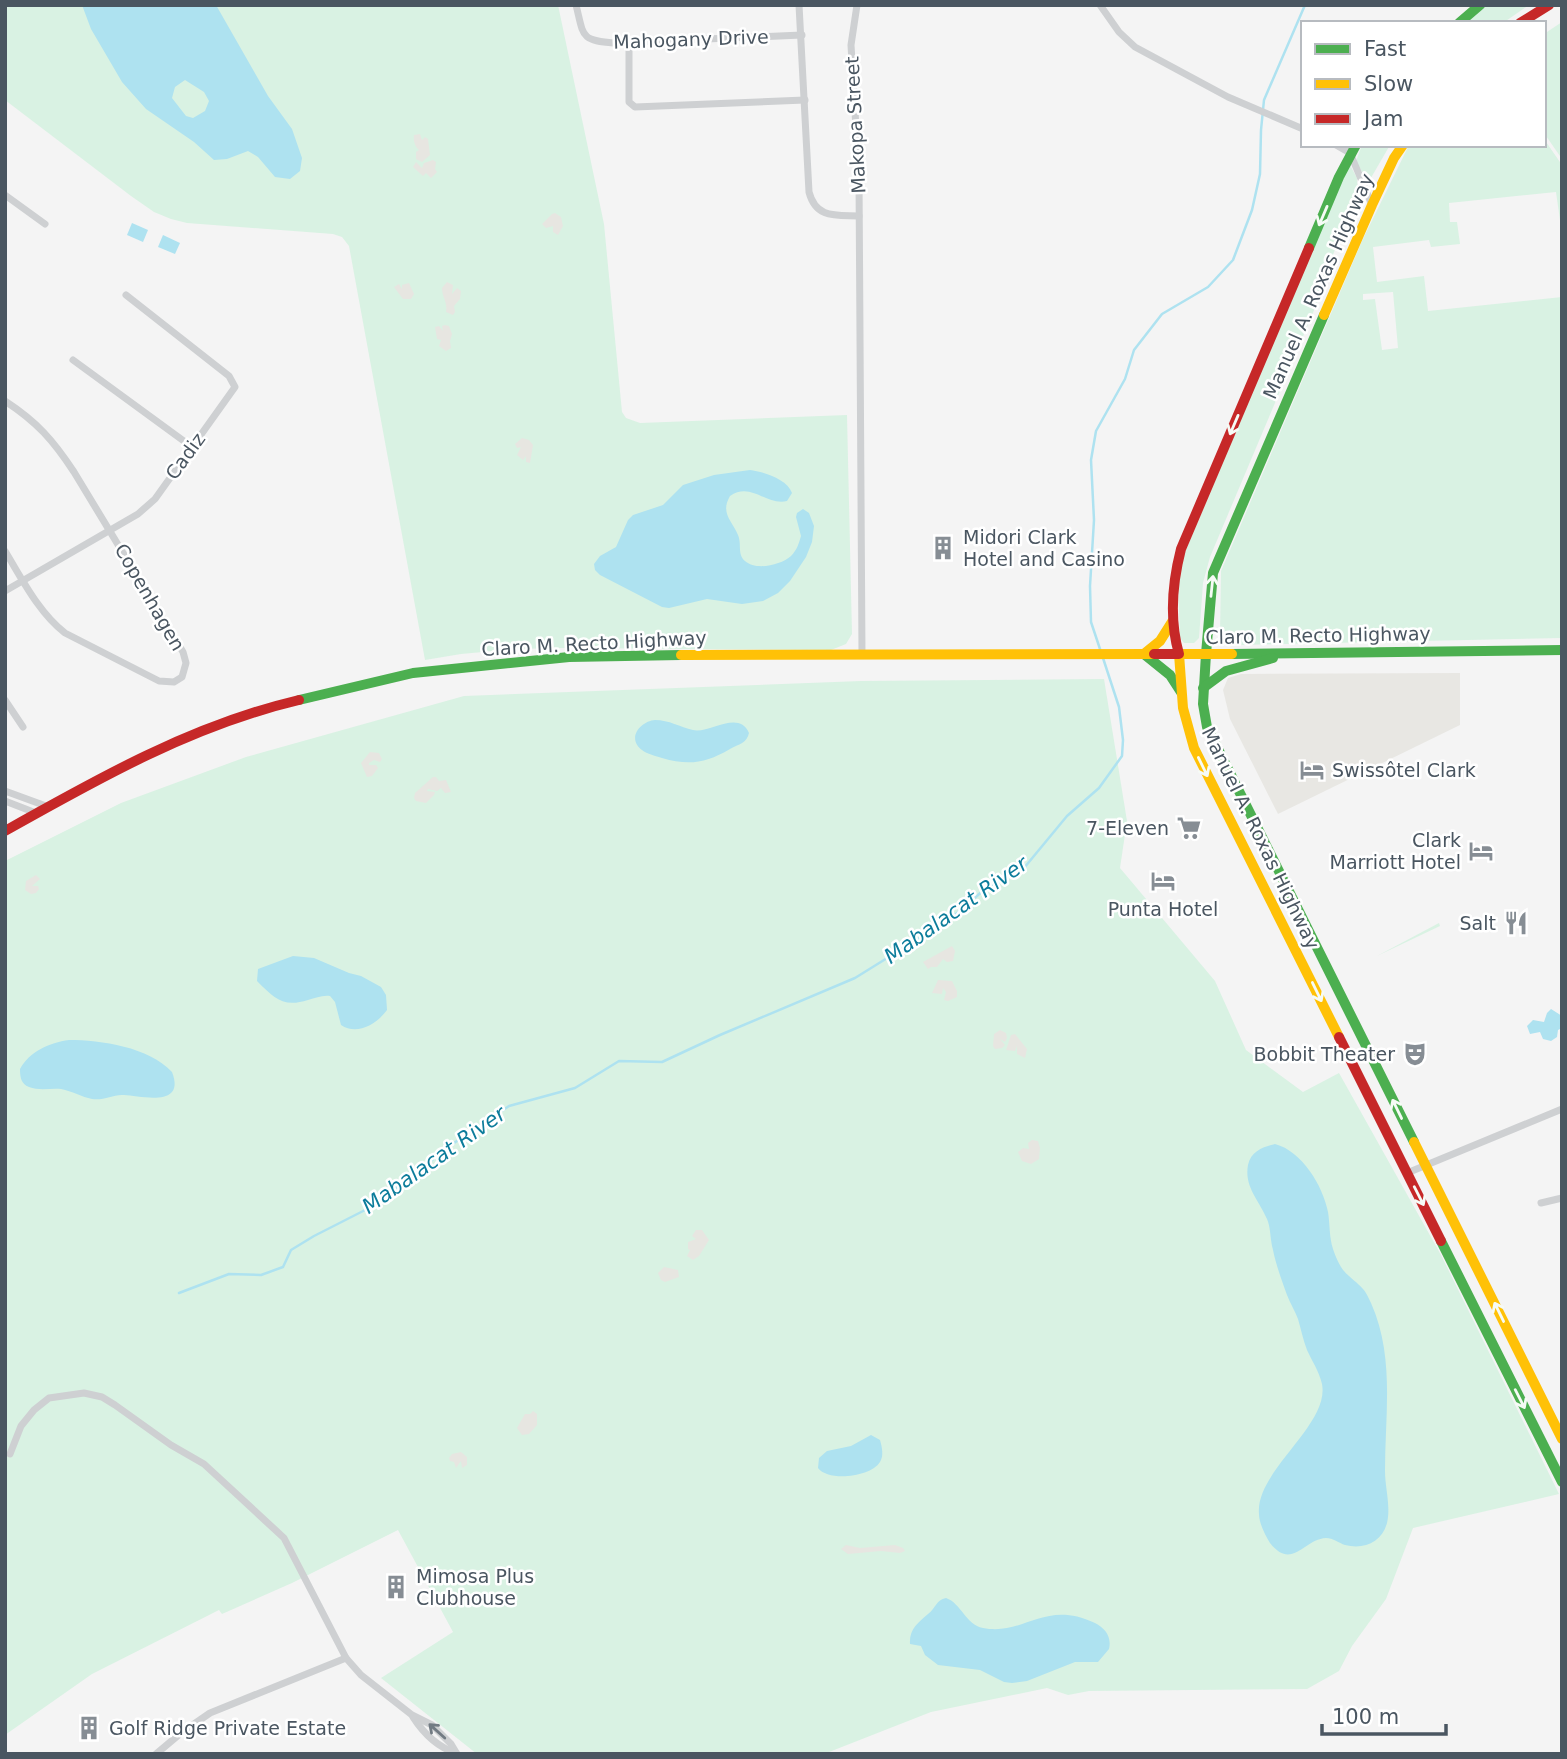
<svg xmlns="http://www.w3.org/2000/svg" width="1567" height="1759" viewBox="0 0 1567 1759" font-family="'DejaVu Sans',sans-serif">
<rect width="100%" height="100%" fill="#f4f4f4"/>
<!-- commercial -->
<path fill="#e8e7e3" d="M 1460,673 L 1460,725 L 1278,814 L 1230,719 L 1223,690 L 1228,678 L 1241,674 Z"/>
<!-- green -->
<g fill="#d9f2e3" fill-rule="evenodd">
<path d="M 5,5 L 558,5 L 604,224 L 622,412 L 626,418 L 640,423 L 847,415 L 852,634 L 846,644 L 831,650 L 565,648 L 514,649 L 461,654 L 425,660 L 349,246 L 342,237 L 333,234 L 187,223 L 171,219 L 154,212 L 131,196 L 5,100 Z"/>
<path d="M 1485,5 L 1529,5 L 1503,23 L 1464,23 Z"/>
<path d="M 1562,22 L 1562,159 L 1544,133 L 1544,34 Z"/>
<path d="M 1544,139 L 1562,165 L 1562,234 L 1556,192 L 1449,203 L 1450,222 L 1457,222 L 1460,244 L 1431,247 L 1429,240 L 1373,247 L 1377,282 L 1424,276 L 1428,311 L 1562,297 L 1562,638 L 1239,645 L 1226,643 L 1220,634 L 1221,571 L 1362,241 L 1409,145 L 1544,145 ZM 1393,292 L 1398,348 L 1382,350 L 1375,299 L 1363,300 L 1363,294 Z"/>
<path d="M 1362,145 L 1390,145 L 1368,183 L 1356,161 Z"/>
<path d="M 1350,165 L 1357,178 L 1358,195 L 1332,257 L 1320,296 L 1210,557 L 1203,583 L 1199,638 L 1194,643 L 1184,643 L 1180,638 L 1178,584 L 1183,557 L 1330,206 Z"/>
<path d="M 1104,679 L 1127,821 L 1120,868 L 1215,981 L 1246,1050 L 1303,1092 L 1339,1073 L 1441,1255 L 1559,1494 L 1413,1528 L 1386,1599 L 1352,1646 L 1339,1671 L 1307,1689 L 1089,1691 L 1068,1695 L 1047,1688 L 931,1712 L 824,1754 L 477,1754 L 381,1678 L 453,1632 L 398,1530 L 292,1583 L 222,1614 L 219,1610 L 92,1674 L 5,1735 L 5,861 L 121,803 L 246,757 L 464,696 L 861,681 Z"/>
<path d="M 1439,923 L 1440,926 L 1377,956 Z"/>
</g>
<!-- sand -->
<g fill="#e7e6e1">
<path d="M 420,134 L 422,140 L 425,137 L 428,139 L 430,155 L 422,162 L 416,159 L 416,152 L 419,150 C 415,147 413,140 414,135 Z"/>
<path d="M 433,160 L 436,162 L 435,169 L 437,172 L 431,178 L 426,173 L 423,176 L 413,167 L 416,162 L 422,168 L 424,163 Z"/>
<path d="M 555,213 L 561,217 L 563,226 L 558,235 L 553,232 L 553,226 L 546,228 L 542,224 L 552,214 Z"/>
<path d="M 447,282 L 453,285 L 452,294 L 457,288 L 461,291 L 460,299 L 454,306 L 455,312 L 453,315 L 446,312 C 448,303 442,297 442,288 Z"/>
<path d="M 409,283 L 414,294 L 411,299 L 403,299 L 394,287 L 399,284 L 402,289 L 402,285 Z"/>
<path d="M 445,325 L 449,326 L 452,334 L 450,341 L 451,348 L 446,351 L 439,346 L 441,340 L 437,339 L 435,327 L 439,326 L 443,331 L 442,326 Z"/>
<path d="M 522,438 L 529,440 L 533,445 L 530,463 L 526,462 L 526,456 L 523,460 L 517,455 L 521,447 L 517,448 L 515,444 Z"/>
<path d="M 370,752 L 379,753 L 382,759 L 380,762 L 374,760 L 369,763 L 369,765 L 376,765 L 378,768 L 372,776 L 367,777 L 361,763 Z"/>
<path d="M 433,777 L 436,777 L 439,781 L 446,780 L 451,792 L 445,793 L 441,788 L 437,791 L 428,789 L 427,791 L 435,792 L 434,795 L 426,803 L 416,801 L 414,798 L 415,793 Z"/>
<path d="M 36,875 L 40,879 L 32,886 L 38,886 L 39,889 L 36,893 L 31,894 L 25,890 L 26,881 Z"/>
<path d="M 952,946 L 955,951 L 953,961 L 947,962 L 943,959 L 937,967 L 931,967 L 928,969 L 923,962 Z"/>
<path d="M 938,980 L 952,981 L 957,991 L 957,997 L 948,1001 L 944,1000 L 946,992 L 943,988 L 942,994 L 932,993 Z"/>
<path d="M 1000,1030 L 1006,1033 L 1007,1038 L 1005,1042 L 1000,1039 L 1005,1045 L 1002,1048 L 995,1049 L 993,1046 L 994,1034 Z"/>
<path d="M 1015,1034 L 1027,1049 L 1025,1058 L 1017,1054 L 1017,1046 L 1015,1051 L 1006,1050 L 1011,1035 Z"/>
<path d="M 1032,1140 L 1038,1141 L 1040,1148 L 1039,1159 L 1031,1164 L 1022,1161 L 1018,1152 L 1023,1148 L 1029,1149 L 1028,1143 Z"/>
<path d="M 696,1230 L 702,1230 L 709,1240 L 699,1256 L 693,1260 L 687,1256 L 690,1250 L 688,1249 L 688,1242 L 696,1239 L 692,1236 Z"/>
<path d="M 664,1267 L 678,1270 L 679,1277 L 665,1282 L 661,1280 L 658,1273 Z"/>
<path d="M 533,1411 L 537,1414 L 537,1425 L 529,1434 L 522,1435 L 517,1428 L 525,1414 L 530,1414 Z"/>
<path d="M 461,1452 L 467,1457 L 467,1465 L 462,1468 L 461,1461 L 456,1468 L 454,1462 L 450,1461 L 449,1458 L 452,1454 Z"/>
<path d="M 846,1545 L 860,1548 L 895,1545 L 903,1548 L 905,1551 L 900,1553 L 881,1551 L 848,1554 L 841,1549 Z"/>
</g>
<!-- water -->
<g fill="#aee2f0" fill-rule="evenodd">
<path d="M 82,5 L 216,5 L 268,96 L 292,129 L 302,158 L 300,171 L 290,179 L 275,177 L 258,157 L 248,151 L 227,159 L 214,160 L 194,142 L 146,109 L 122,82 L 91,29 ZM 185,80 L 204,92 L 209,101 L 205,111 L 193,118 L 186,116 L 172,98 L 175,87 Z"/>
<path d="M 132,223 L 148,230 L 143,242 L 127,235 Z"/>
<path d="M 163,235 L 180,243 L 175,254 L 158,247 Z"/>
<path d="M 750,470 C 764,472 787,479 792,493 L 787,501 C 766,506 751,481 730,496 C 720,513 732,521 738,535 C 742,544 737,554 745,561 C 756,571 781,565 791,556 C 797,550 799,543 801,536 L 796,517 L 797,513 L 803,509 L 809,513 L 814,526 L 812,542 L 806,557 L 790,581 L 778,593 L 763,601 L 742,604 L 707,599 L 669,608 L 662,607 L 600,575 L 595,570 L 594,564 L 600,556 L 616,547 L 628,520 L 633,515 L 663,505 L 683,485 L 714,475 Z"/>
<path d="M 655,720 C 669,720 680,727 693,730 C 709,734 739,709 749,733 C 747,743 739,744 730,749 C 706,763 689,766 662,758 C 656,756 647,754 642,750 C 626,738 641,721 655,720 Z"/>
<path d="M 293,956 L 314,958 L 349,973 L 361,976 L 381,987 L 386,995 L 387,1010 C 377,1024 357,1036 341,1025 L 335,1002 L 330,996 C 322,995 316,998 308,1000 C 283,1008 274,998 257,981 L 258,969 Z"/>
<path d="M 1551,1009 L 1562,1016 L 1562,1028 L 1558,1030 L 1557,1037 L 1551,1041 L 1543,1039 L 1540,1032 L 1530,1034 L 1527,1026 L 1533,1020 L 1544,1022 L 1547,1013 Z"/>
<path d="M 69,1040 C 101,1040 149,1047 172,1072 C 186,1108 141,1096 124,1095 C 113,1094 104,1101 92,1099 C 82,1097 72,1091 61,1089 C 51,1088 39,1091 29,1087 C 21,1084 20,1077 20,1069 C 30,1051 49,1043 69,1040 Z"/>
<path d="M 1275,1144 C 1302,1151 1323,1186 1328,1212 C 1330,1224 1329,1237 1333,1249 C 1336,1258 1341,1270 1349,1276 C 1361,1287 1364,1287 1371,1303 C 1395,1357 1385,1414 1385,1471 C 1385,1488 1391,1506 1387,1523 C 1382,1542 1364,1550 1345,1545 C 1339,1543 1333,1538 1326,1538 C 1304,1539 1292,1571 1270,1543 C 1265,1535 1259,1523 1259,1514 C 1255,1471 1330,1425 1322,1384 C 1319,1371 1312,1361 1307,1350 C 1303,1340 1301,1329 1298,1319 C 1295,1311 1290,1303 1287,1295 C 1282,1281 1276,1265 1273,1250 C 1270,1240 1271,1228 1267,1219 C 1259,1200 1244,1187 1248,1165 C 1251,1151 1263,1147 1275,1144 Z"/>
<path d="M 871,1435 L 880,1440 C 882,1447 884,1456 880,1462 C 871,1477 828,1482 818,1468 L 819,1458 L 827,1451 L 851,1446 Z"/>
<path d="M 946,1598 C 961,1603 966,1625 983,1628 C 1025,1636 1044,1599 1095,1623 C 1105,1628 1112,1637 1109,1649 L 1098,1662 L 1075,1662 L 1027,1681 L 1012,1683 L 1004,1682 L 980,1670 L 938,1665 L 925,1655 L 921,1646 L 910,1644 C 909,1629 918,1623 928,1614 C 936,1608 936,1600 946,1598 Z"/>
</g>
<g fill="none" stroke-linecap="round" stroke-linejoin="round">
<!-- stream -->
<g stroke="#aee2f0" stroke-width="2.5">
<path d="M 1101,652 L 1091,622 L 1090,586 L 1094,520 L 1091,460 L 1096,431 L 1125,379 L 1134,350 L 1162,314 L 1208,287 L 1233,260 L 1252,210 L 1260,174 L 1261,130 L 1264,100 L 1305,5"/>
<path d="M 179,1293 L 229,1274 L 261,1275 L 283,1267 L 291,1250 L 314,1236 L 371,1207 L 454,1143 L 509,1106 L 575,1088 L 619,1061 L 662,1062 L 720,1035 L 855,978 L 950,919 L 985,889 L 1024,868 L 1067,816 L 1099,788 L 1122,756 L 1123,740 L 1119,707 L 1103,658"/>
</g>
<!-- street -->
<g stroke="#ced0d2" stroke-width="7">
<path d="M 576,5 C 584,37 580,40 614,43 L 802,35"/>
<path d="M 799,5 L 809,192 C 816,219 836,215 859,216"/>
<path d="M 857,5 L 851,45 L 859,178 L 862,654"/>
<path d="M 1100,5 L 1119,32 L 1135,47 L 1228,97 L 1303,129"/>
<path d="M 629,43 L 629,102 L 635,107 L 805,100"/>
<path d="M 1336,145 L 1350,153 L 1372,205"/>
<path d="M 5,195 L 45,224"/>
<path d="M 73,360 L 192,447"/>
<path d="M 5,401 C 37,422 53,440 74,472 L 183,652 L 186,663 L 182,677 L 174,682 L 159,681 L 65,633 C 39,613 22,579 5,551"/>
<path d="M 5,591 L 138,514 L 155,499 L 235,387 L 229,376 L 126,295"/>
<path d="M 5,700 L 23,727"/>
<path d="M 5,791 L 46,806"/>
<path d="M 5,801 L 36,813"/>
<path d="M 1407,1173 L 1562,1109"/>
<path d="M 1541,1203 L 1562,1198"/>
<path d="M 10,1454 L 21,1426 L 34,1410 L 49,1398 L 84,1393 L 102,1397 L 115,1405 L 171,1445 L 204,1464 L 284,1538 L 346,1658 L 361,1675 L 412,1715 L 432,1725 L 451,1744 L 457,1754"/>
<path d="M 413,1717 C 424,1734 437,1747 456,1753"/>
<path d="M 156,1754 L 181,1733 L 210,1713 L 346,1658"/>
</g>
<!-- fast -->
<g stroke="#4caf50" stroke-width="10">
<path d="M 1459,23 L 1480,5"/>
<path d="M 1309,248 L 1339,177 L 1356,145"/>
<path d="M 1144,654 L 1170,675 L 1181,692"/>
<path d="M 1206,654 L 1213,573 L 1324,315"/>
<path d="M 1206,654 L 1203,704 L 1207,727 L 1414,1142"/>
<path d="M 1232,654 L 1562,650"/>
<path d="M 1203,688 L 1226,671 L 1273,658"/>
<path d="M 299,700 L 413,673 L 569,657 L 681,655"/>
<path d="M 1441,1241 L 1562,1482"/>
</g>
<!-- slow -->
<g stroke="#ffc107" stroke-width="10">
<path d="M 1324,315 L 1372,205 L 1394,158 L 1403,145"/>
<path d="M 1144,654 L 1160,641 L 1172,622"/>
<path d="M 1232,654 L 1179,654 L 1183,708 L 1194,748 L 1339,1037"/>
<path d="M 681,655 L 1154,654"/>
<path d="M 1414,1142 L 1562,1439"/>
</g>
<!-- jam -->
<g stroke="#c62828" stroke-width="10">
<path d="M 1520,23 L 1549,5"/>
<path d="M 1154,654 L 1179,654 C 1169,619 1172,584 1181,549 L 1309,248"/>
<path d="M 5,831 C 99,778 193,725 299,700"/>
<path d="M 1339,1037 L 1441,1241"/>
</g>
</g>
<!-- one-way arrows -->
<defs><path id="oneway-shaft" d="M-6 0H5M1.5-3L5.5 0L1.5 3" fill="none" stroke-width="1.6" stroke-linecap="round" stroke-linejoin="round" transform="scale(1.75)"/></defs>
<g stroke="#f6fbf6">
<use href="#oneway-shaft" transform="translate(1323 216) rotate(113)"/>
<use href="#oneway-shaft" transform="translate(1234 425) rotate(113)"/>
<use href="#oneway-shaft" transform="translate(1212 586) rotate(-84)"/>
<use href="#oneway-shaft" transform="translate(1203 767) rotate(64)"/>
<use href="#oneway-shaft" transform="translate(1317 992) rotate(64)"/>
<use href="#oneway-shaft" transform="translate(1397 1109) rotate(-116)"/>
<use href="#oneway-shaft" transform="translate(1419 1196) rotate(63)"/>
<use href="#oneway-shaft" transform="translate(1499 1312) rotate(-116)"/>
<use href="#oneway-shaft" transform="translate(1520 1399) rotate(63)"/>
</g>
<use stroke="#727b83" href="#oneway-shaft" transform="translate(437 1731) rotate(-138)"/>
<!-- icons -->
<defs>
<g id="building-bare" transform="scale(1.89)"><path d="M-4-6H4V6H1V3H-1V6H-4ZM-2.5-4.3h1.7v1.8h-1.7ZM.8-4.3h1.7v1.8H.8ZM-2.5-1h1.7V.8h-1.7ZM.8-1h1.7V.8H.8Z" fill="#868d94" stroke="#fff" stroke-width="2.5" paint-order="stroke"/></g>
<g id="hotel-bare" transform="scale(1.89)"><path d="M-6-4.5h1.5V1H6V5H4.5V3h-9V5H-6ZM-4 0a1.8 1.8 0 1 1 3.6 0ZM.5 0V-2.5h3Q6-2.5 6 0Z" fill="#868d94" stroke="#fff" stroke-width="2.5" paint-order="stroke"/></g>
<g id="supermarket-bare" transform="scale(1.89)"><path d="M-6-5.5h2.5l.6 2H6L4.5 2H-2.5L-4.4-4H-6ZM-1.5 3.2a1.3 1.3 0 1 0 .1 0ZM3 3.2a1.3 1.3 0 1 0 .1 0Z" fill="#868d94" stroke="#fff" stroke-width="2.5" paint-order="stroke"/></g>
<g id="restaurant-bare" transform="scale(1.89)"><path d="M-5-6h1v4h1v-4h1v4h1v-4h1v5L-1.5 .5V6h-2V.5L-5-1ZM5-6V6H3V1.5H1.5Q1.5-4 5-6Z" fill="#868d94" stroke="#fff" stroke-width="2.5" paint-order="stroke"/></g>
<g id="theatre-bare" transform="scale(1.89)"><path d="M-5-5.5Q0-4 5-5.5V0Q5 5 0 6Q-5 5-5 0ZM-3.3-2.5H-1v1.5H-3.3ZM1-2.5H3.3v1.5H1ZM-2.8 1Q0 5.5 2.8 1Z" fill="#868d94" stroke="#fff" stroke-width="2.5" paint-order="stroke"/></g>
</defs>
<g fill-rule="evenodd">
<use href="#building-bare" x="943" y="548"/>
<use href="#hotel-bare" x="1312" y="770"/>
<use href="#supermarket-bare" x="1189" y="828"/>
<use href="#hotel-bare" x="1481" y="851"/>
<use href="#hotel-bare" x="1163" y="881"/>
<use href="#restaurant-bare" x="1516" y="923"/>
<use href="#theatre-bare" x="1415" y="1054"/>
<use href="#building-bare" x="396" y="1587"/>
<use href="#building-bare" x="89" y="1728"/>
</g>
<g text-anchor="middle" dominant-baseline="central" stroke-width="5" stroke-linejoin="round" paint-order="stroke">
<!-- street labels -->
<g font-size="19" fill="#4a5661" stroke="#fff">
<text transform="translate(691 39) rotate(-2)">Mahogany Drive</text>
<text transform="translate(855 125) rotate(-93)">Makopa Street</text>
<text transform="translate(1318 286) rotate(-66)">Manuel A. Roxas Highway</text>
<text transform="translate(185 456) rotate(-54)">Cadiz</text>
<text transform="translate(150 597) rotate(60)">Copenhagen</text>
<text transform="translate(1318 635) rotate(-1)">Claro M. Recto Highway</text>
<text transform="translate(594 643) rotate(-3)">Claro M. Recto Highway</text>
<text transform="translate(1261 838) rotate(64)">Manuel A. Roxas Highway</text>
</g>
<!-- poi labels -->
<g font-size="19" fill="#4a5661" stroke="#fff" text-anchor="start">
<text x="963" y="537">Midori Clark<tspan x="963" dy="22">Hotel and Casino</tspan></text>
<text x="1332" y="770">Swissôtel Clark</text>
<text x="1169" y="828" text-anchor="end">7-Eleven</text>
<text x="1461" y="840" text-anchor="end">Clark<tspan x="1461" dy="22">Marriott Hotel</tspan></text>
<text x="1163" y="909" text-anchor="middle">Punta Hotel</text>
<text x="1496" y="923" text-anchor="end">Salt</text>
<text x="1395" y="1054" text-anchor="end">Bobbit Theater</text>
<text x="416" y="1576">Mimosa Plus<tspan x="416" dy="22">Clubhouse</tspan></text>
<text x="109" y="1728">Golf Ridge Private Estate</text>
</g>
<!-- water labels -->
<g font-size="21" font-style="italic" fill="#0c7c9b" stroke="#fff">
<text transform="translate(956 910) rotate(-35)">Mabalacat River</text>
<text transform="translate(434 1160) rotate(-35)">Mabalacat River</text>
</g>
</g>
<!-- border -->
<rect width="1567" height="1759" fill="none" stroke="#4a5661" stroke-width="14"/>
<!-- legend -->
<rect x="1301" y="21" width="245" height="126" fill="#ffffff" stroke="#b7bbc0" stroke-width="2"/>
<rect x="1315" y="44" width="35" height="10" fill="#4caf50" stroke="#b7bbc0" stroke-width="2"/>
<text x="1364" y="56" font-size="21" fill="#4a5661">Fast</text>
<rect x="1315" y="79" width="35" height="10" fill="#ffc107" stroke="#b7bbc0" stroke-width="2"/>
<text x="1364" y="91" font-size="21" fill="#4a5661">Slow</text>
<rect x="1315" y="114" width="35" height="10" fill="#c62828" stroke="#b7bbc0" stroke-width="2"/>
<text x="1364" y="126" font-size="21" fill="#4a5661">Jam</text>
<!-- scale -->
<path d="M1322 1724v10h124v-10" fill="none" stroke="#4a5661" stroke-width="3.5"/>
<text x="1332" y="1724" font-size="21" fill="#4a5661" stroke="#ffffff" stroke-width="5" paint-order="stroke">100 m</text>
</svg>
